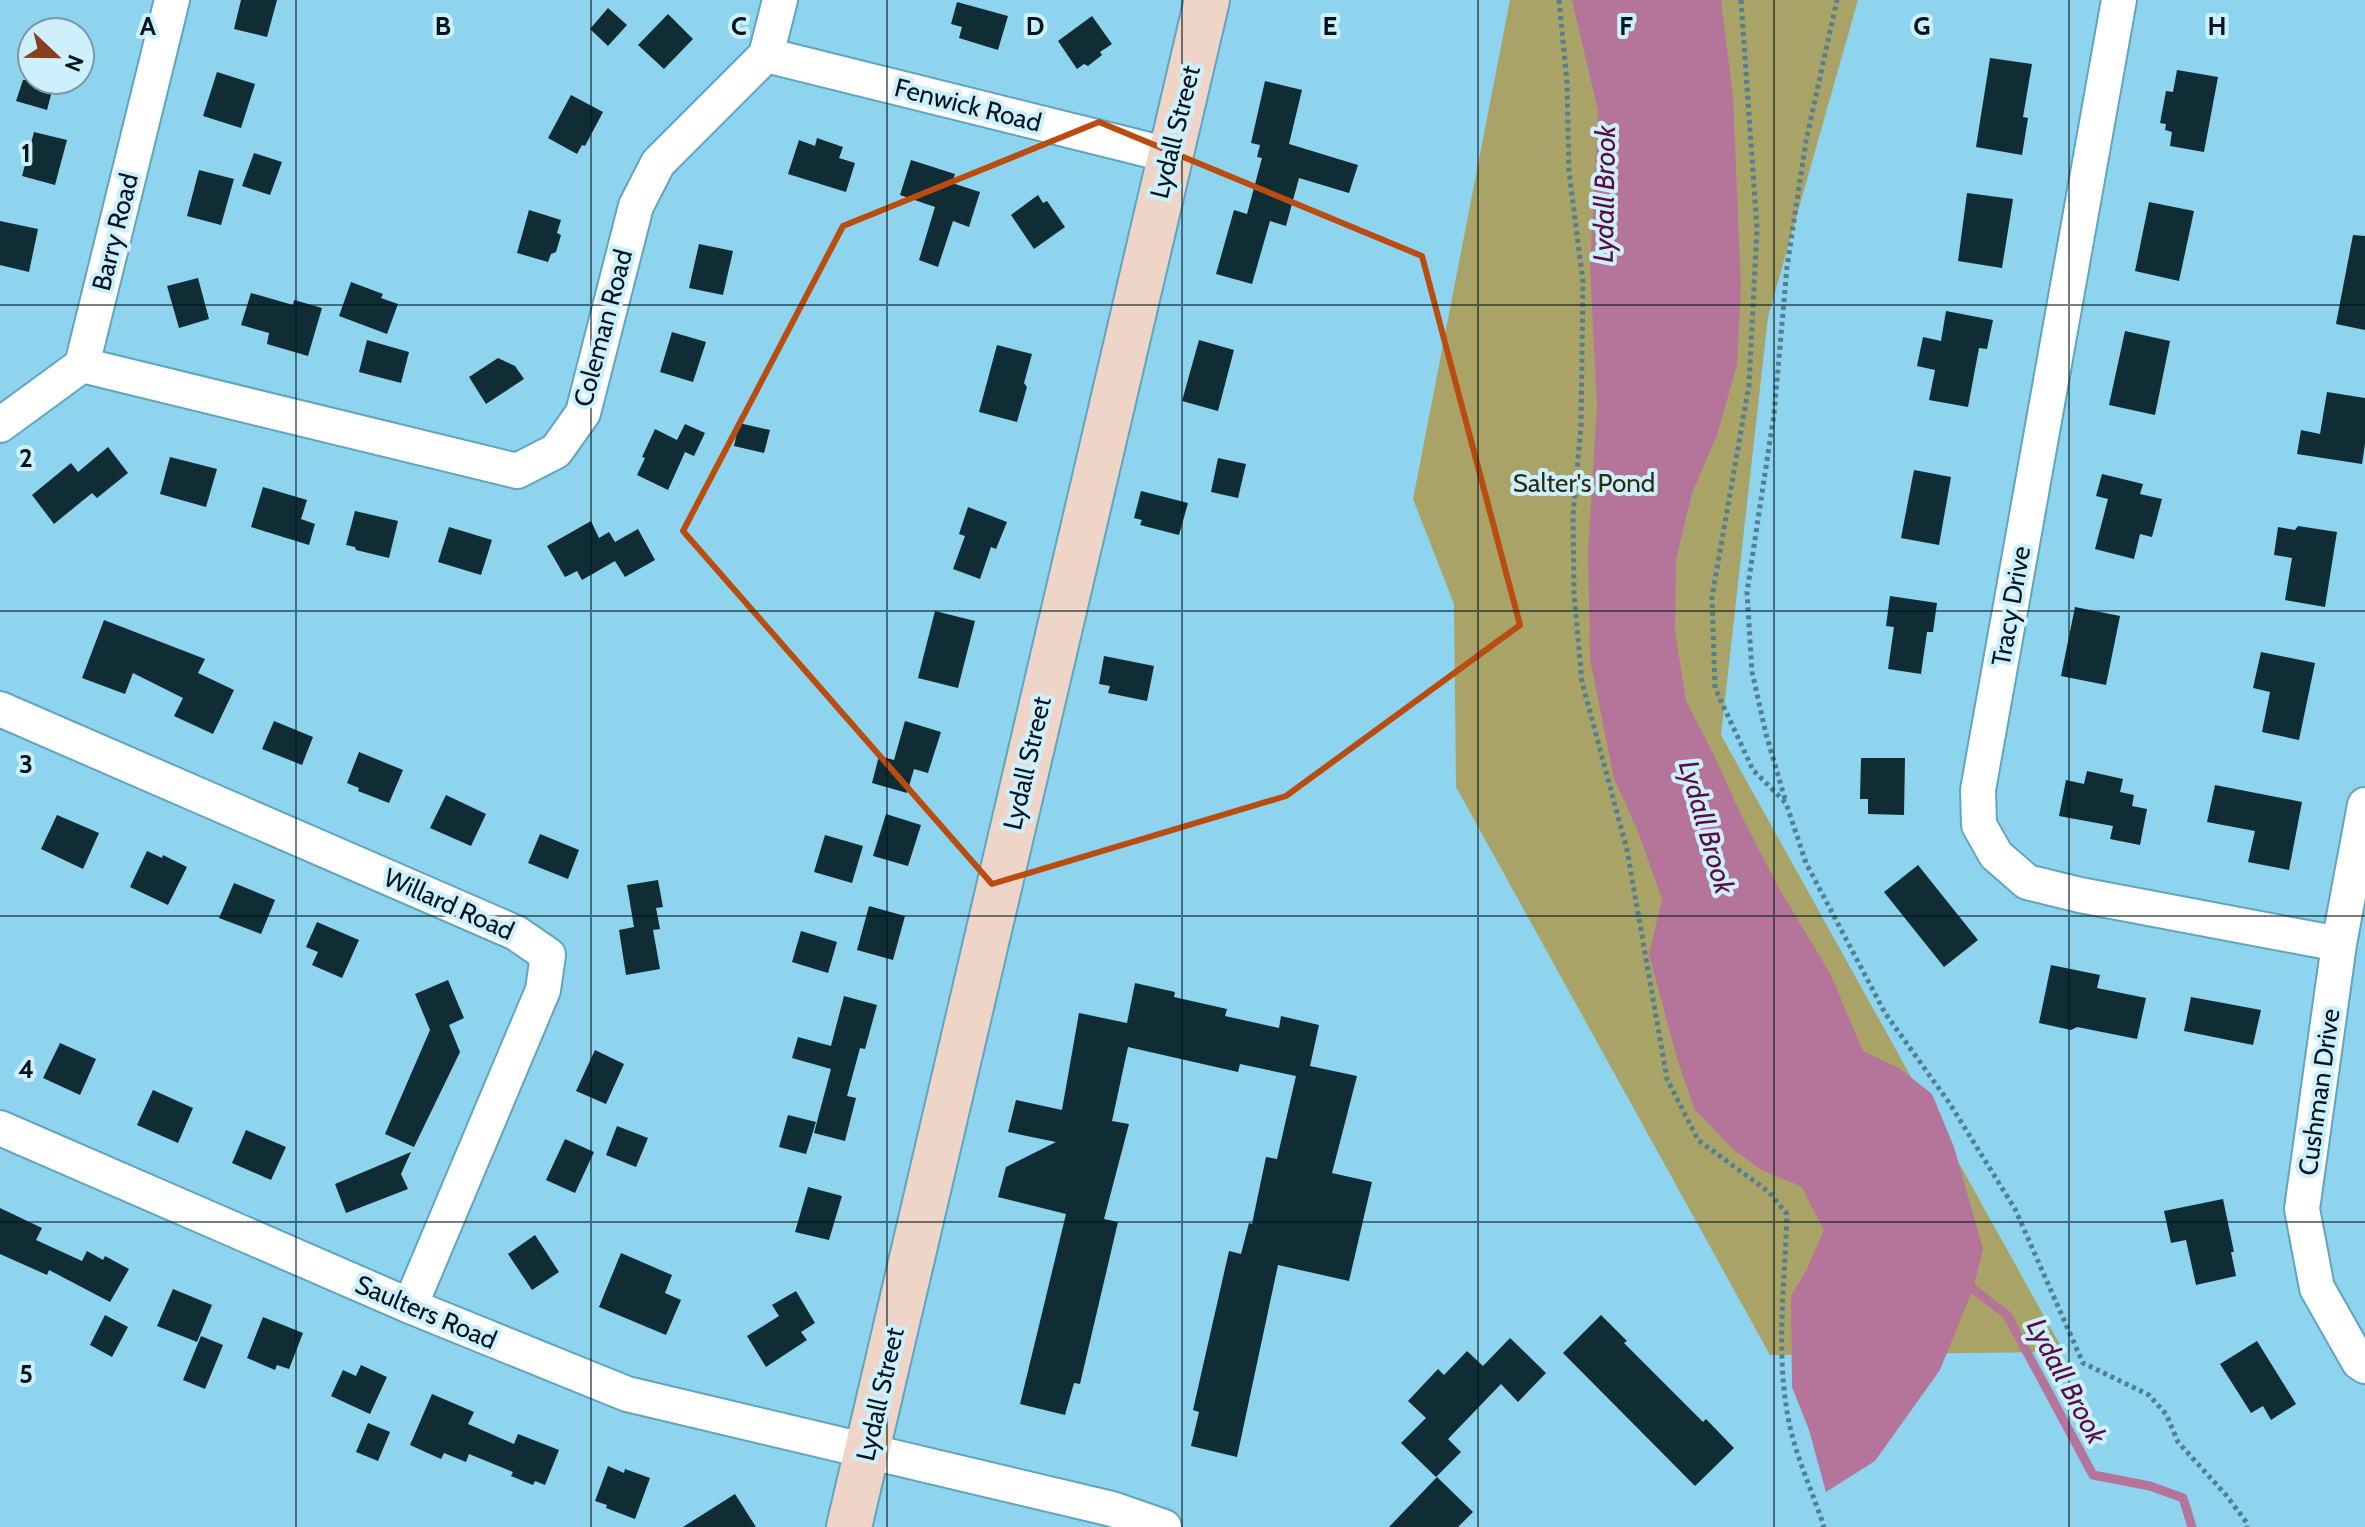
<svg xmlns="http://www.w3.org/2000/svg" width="2365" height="1527" viewBox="0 0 2365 1527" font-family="Cabin,sans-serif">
<rect width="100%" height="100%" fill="#8fd4ee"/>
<!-- green -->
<path fill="#a9a367" d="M 1510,0 L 1858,0 L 1768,317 L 1721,735 L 2064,1352 L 1770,1355 L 1456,787 L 1454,604 L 1413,499 Z"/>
<!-- water -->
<path fill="#b5759b" d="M 1572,0 L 1721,0 L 1733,97 L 1741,286 L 1737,365 L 1717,435 L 1692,493 L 1676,560 L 1675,631 L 1686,701 L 1713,753 L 1743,819 L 1780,890 L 1830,973 L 1863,1051 L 1899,1068 L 1932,1094 L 1954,1147 L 1983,1249 L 1973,1289 L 1940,1370 L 1875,1461 L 1826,1492 L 1809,1430 L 1792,1387 L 1791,1296 L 1806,1271 L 1824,1230 L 1801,1186 L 1763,1171 L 1735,1151 L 1695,1110 L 1678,1062 L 1649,954 L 1662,899 L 1637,829 L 1614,779 L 1590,659 L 1588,552 L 1597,406 L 1590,268 L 1598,111 Z"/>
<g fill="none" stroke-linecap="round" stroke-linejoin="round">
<!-- stream -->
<path stroke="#b5759b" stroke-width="9" d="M 1966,1279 L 1973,1289 L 2007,1315 L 2093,1475 L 2150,1486 L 2183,1498 L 2192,1527"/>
</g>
<!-- building -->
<g fill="#102c35">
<path d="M 241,0 L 277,0 L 267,37 L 234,29 Z"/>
<path d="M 957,2 L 1008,16 L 998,50 L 959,38 L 962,27 L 951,24 Z"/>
<path d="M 608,8 L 627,25 L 608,46 L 590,29 Z"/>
<path d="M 668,14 L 693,39 L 664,69 L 638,45 Z"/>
<path d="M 1092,16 L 1112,44 L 1100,52 L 1102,55 L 1088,66 L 1084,64 L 1077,69 L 1058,41 Z"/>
<path d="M 1990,58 L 2032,64 L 2023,117 L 2028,118 L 2022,155 L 1976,147 Z"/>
<path d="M 2177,70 L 2218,77 L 2204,152 L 2170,146 L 2172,132 L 2165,130 L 2166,124 L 2160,123 L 2166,91 L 2173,92 Z"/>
<path d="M 217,72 L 255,84 L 241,128 L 203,116 Z"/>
<path d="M 23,80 L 55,80 L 47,110 L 16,101 Z"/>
<path d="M 1265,81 L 1302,90 L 1289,144 L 1358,165 L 1349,193 L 1299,178 L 1286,226 L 1270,221 L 1252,284 L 1216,274 L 1234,210 L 1247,214 L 1262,158 L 1257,157 L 1260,145 L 1251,143 Z"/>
<path d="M 571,95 L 603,112 L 585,146 L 582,145 L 577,154 L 548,138 Z"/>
<path d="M 34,132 L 67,140 L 55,185 L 22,176 Z"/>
<path d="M 817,138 L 843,147 L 839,158 L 855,163 L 846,192 L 788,174 L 799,140 L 815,146 Z"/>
<path d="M 254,153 L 282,162 L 270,195 L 242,186 Z"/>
<path d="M 911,160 L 955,174 L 952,183 L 980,192 L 969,227 L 953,221 L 938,267 L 919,260 L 935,207 L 900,195 Z"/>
<path d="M 199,170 L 234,179 L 221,225 L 187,216 Z"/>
<path d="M 1967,193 L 2013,199 L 2002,268 L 1958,261 Z"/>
<path d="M 1038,195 L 1043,203 L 1047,201 L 1065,227 L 1034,249 L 1011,215 Z"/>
<path d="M 2149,202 L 2194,211 L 2179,281 L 2135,271 Z"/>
<path d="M 529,210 L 561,220 L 557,233 L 561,235 L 556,252 L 551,254 L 548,262 L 517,253 Z"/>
<path d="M 0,221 L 38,229 L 29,272 L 0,265 Z"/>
<path d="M 2353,235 L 2365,236 L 2365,330 L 2336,324 Z"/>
<path d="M 699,244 L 733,251 L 723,295 L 689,288 Z"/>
<path d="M 198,278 L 209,319 L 179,328 L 167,286 Z"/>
<path d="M 351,282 L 383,294 L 381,298 L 398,304 L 387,334 L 339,316 Z"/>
<path d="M 251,293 L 293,305 L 294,300 L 322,308 L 308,356 L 267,344 L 269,333 L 241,325 Z"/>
<path d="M 1946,311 L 1993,320 L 1987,349 L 1979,348 L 1968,407 L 1929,400 L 1935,370 L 1917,366 L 1923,337 L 1941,341 Z"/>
<path d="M 2125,331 L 2170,341 L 2155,415 L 2109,405 Z"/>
<path d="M 672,332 L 706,342 L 693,382 L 660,372 Z"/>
<path d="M 367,340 L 409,352 L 401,383 L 359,372 Z"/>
<path d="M 1199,340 L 1234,350 L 1218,411 L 1182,401 Z"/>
<path d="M 997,345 L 1032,354 L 1024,383 L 1027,387 L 1017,422 L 979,412 Z"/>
<path d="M 498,358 L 515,366 L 524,379 L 486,404 L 469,377 Z"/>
<path d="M 2327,392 L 2365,398 L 2365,444 L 2362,464 L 2297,454 L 2301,430 L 2320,434 Z"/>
<path d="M 739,423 L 770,430 L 764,453 L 734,446 Z"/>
<path d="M 685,424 L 705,433 L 694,456 L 685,452 L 668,490 L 637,475 L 645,458 L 642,457 L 655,429 L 677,440 Z"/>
<path d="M 108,447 L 128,473 L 97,498 L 92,493 L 54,524 L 32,495 L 71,463 L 78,472 Z"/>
<path d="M 170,457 L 217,469 L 206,507 L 160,494 Z"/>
<path d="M 1218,458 L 1246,464 L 1238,498 L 1211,492 Z"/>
<path d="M 1914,470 L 1951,477 L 1939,545 L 1901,538 Z"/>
<path d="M 2102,474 L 2143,484 L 2140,494 L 2162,499 L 2152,537 L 2140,534 L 2134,559 L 2095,549 L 2108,499 L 2096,496 Z"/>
<path d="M 263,487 L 307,500 L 301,519 L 315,524 L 309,545 L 251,527 Z"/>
<path d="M 1141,491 L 1188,503 L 1179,535 L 1140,525 L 1142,520 L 1134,518 Z"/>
<path d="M 968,507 L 1007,522 L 996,549 L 991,547 L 980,579 L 953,569 L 965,536 L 959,534 Z"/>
<path d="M 355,511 L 398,521 L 389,558 L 356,550 L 355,547 L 346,545 Z"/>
<path d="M 591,521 L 599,538 L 609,532 L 615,542 L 638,529 L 655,560 L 625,577 L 615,561 L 582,580 L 577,571 L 565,577 L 547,546 Z"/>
<path d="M 2298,526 L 2337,532 L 2325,607 L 2285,600 L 2292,558 L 2274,555 L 2278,527 L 2295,530 Z"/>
<path d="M 449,527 L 492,540 L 481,575 L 438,562 Z"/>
<path d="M 1890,596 L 1937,603 L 1933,632 L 1927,632 L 1921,674 L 1888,669 L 1894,627 L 1886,626 Z"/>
<path d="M 2075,607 L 2120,616 L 2106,685 L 2061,676 Z"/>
<path d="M 935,611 L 975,621 L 958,688 L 918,678 Z"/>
<path d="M 104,620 L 205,659 L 198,673 L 234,690 L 213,734 L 174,716 L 183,698 L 133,673 L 125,694 L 82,678 Z"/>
<path d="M 2261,652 L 2315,663 L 2299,740 L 2262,732 L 2270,692 L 2253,688 Z"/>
<path d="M 1104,656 L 1154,666 L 1147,701 L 1108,693 L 1110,686 L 1099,684 Z"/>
<path d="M 274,721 L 313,737 L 302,765 L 262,749 Z"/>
<path d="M 905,721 L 941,732 L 928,773 L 914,769 L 907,793 L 872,783 L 879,756 L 894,760 Z"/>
<path d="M 359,752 L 403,770 L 389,803 L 358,791 L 359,788 L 347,783 Z"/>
<path d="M 1861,758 L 1905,758 L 1904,815 L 1868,814 L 1868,799 L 1860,799 Z"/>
<path d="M 2087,771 L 2123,779 L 2120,792 L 2134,795 L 2132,806 L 2147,809 L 2140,845 L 2110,839 L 2113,826 L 2059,816 L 2066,780 L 2084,784 Z"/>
<path d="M 2215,785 L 2302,802 L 2289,870 L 2248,862 L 2255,831 L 2207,822 Z"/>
<path d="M 446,795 L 486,814 L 471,846 L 430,828 Z"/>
<path d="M 886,814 L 921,825 L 908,866 L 873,856 Z"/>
<path d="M 57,815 L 99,833 L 83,869 L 41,849 Z"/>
<path d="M 540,834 L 579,850 L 568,879 L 528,863 Z"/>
<path d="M 825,835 L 863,846 L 852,883 L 814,872 Z"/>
<path d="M 147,851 L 162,858 L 163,855 L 187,867 L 168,905 L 130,887 Z"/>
<path d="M 1918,865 L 1978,940 L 1944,967 L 1884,892 Z"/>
<path d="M 658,880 L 663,907 L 656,908 L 660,929 L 653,930 L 660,969 L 626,975 L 619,930 L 634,927 L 627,885 Z"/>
<path d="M 234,883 L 275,900 L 261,934 L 219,918 Z"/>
<path d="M 869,906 L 905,916 L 893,960 L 857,950 Z"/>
<path d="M 317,922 L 359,940 L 342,978 L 312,965 L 318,952 L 306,947 Z"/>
<path d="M 801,931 L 837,942 L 828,973 L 792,962 Z"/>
<path d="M 2051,965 L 2100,975 L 2097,988 L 2146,998 L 2137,1039 L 2077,1027 L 2071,1030 L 2039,1023 Z"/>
<path d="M 448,980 L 464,1018 L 449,1025 L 460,1052 L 414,1147 L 385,1134 L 430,1030 L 415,994 Z"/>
<path d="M 1135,983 L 1175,992 L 1174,997 L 1227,1009 L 1225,1016 L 1279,1028 L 1281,1016 L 1319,1025 L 1310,1066 L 1357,1076 L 1332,1173 L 1372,1182 L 1349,1281 L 1278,1265 L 1237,1457 L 1191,1446 L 1199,1412 L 1193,1410 L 1229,1251 L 1241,1254 L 1249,1223 L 1252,1224 L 1266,1157 L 1277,1159 L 1296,1076 L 1240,1064 L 1238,1072 L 1128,1047 L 1112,1121 L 1129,1124 L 1104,1219 L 1118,1222 L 1080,1384 L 1074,1383 L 1065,1415 L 1020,1404 L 1066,1214 L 998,1197 L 1006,1167 L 1056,1142 L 1008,1132 L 1016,1100 L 1062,1110 L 1079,1013 L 1127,1023 Z"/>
<path d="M 844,996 L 877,1005 L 865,1049 L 860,1048 L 847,1096 L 856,1098 L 845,1141 L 814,1133 L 831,1069 L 792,1058 L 798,1037 L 831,1046 Z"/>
<path d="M 2191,997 L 2261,1010 L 2253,1045 L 2184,1031 Z"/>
<path d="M 60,1043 L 96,1059 L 80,1095 L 43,1078 Z"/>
<path d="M 595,1050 L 624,1064 L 606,1104 L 576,1091 Z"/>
<path d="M 153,1090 L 193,1108 L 178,1143 L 137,1125 Z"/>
<path d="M 788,1115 L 816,1122 L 806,1154 L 779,1147 Z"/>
<path d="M 617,1126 L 648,1138 L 636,1167 L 606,1155 Z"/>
<path d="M 246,1130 L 286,1147 L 271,1180 L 232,1163 Z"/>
<path d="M 565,1139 L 594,1152 L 575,1193 L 546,1180 Z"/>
<path d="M 411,1152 L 401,1174 L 408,1189 L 346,1213 L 335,1184 Z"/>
<path d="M 808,1187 L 842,1196 L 829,1240 L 795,1232 Z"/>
<path d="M 2223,1199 L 2234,1252 L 2231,1252 L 2236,1276 L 2196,1285 L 2186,1240 L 2171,1243 L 2164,1211 Z"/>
<path d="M 0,1208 L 42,1228 L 36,1240 L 82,1261 L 87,1251 L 103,1260 L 105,1256 L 129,1269 L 110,1302 L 49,1270 L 47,1275 L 0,1254 Z"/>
<path d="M 535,1235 L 559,1272 L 532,1290 L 508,1254 Z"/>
<path d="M 621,1253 L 672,1275 L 665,1293 L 681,1300 L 666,1335 L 599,1307 Z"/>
<path d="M 173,1289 L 212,1305 L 197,1342 L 157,1326 Z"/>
<path d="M 796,1291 L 815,1323 L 801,1332 L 807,1340 L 766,1367 L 747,1336 L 779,1316 L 772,1305 Z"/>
<path d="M 105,1315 L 128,1327 L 112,1357 L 90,1345 Z"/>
<path d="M 1601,1315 L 1627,1341 L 1624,1343 L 1703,1422 L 1706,1419 L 1734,1448 L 1695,1486 L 1563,1353 Z"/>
<path d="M 263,1317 L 303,1333 L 289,1369 L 277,1365 L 275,1370 L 247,1358 Z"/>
<path d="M 201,1336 L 223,1345 L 205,1389 L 183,1380 Z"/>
<path d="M 1510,1338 L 1546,1373 L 1518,1402 L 1501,1384 L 1448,1439 L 1461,1452 L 1436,1477 L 1401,1443 L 1426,1418 L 1408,1401 L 1438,1369 L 1444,1375 L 1467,1351 L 1483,1366 Z"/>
<path d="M 2257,1341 L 2296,1404 L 2271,1420 L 2263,1406 L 2251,1413 L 2220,1364 Z"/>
<path d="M 361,1365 L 387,1377 L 370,1414 L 331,1396 L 343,1370 L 356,1376 Z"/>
<path d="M 432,1394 L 474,1412 L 468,1424 L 514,1444 L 518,1434 L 559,1450 L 545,1485 L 535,1481 L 533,1485 L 511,1476 L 513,1472 L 469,1454 L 466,1462 L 444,1453 L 441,1459 L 410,1445 Z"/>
<path d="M 368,1423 L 390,1432 L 378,1461 L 356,1452 Z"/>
<path d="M 608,1466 L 624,1473 L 625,1469 L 650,1478 L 635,1519 L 606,1508 L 607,1505 L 595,1501 Z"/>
<path d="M 1437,1477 L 1473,1512 L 1458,1527 L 1389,1527 Z"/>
<path d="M 735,1494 L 756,1527 L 683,1527 Z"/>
</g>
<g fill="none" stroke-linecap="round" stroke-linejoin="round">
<!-- street casing -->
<g stroke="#61a4bd" stroke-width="38">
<g id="street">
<path d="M 2119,0 L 1978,790 L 1979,825 L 1996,855 L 2027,882 L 2080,895 L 2339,944"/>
<path d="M 766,55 L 1169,155"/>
<path d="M 82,365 L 517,471 L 556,451 L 583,413 L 636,206 L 658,163 L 766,55 L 780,0"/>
<path d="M 0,425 L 82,365 L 172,0"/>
<path d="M 0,709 L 516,933 L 548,955 L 543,990 L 410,1306"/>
<path d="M 2365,805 L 2339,944 L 2302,1209 L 2317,1288 L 2359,1362 L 2365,1366"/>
<path d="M 0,1128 L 410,1306 L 627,1394 L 1112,1509 L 1164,1527"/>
</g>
</g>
<!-- secondary casing -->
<g stroke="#61a4bd" stroke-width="48">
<path id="secondary" d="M 849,1527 L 1207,0"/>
</g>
<!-- path -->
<g stroke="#508092" stroke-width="5" stroke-dasharray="4 4" stroke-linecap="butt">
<path d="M 1559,0 L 1567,82 L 1569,172 L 1583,282 L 1581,426 L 1573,515 L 1574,594 L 1582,682 L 1627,850 L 1667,1079 L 1698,1140 L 1769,1192 L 1787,1214 C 1785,1283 1775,1353 1789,1422 C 1796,1457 1813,1493 1824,1527"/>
<path d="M 1741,0 L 1757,229 L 1749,385 L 1712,597 L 1715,688 L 1753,770 L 1786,803 L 1806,863 L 1885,1013 L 1950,1104 L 2015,1209 L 2083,1363 L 2149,1395 L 2166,1414 L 2178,1442 L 2226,1495 L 2247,1523 L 2247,1527"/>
<path d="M 1785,799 L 1766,734 L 1752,672 L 1747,592 L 1774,414 L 1787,267 L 1806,141 L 1837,0"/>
</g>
<!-- street -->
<use href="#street" stroke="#fff" stroke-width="34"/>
<!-- secondary -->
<use href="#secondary" stroke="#efd4c8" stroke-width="44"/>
</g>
<!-- marked area -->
<path fill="none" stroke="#ba4c10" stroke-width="6" stroke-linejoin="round" d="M 1099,122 L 1422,256 L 1520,625 L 1286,796 L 992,884 L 683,531 L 843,226 Z"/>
<!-- grid -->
<path fill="none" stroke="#00161f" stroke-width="2" stroke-opacity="0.55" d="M 296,0 L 296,1527M 591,0 L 591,1527M 887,0 L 887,1527M 1182,0 L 1182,1527M 1478,0 L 1478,1527M 1774,0 L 1774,1527M 2069,0 L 2069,1527M 0,305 L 2365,305M 0,611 L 2365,611M 0,916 L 2365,916M 0,1222 L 2365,1222"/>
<g text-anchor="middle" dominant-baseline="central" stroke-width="8" stroke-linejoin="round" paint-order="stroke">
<!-- street labels -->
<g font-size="26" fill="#00161f" stroke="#ceeffc">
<text transform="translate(968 105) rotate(14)">Fenwick Road</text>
<text transform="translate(1175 132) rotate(-76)">Lydall Street</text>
<text transform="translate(115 232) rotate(-76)">Barry Road</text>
<text transform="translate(603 328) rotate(-75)">Coleman Road</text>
<text transform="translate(2011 606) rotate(-80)">Tracy Drive</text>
<text transform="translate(1027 763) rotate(-77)">Lydall Street</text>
<text transform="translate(449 904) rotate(24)">Willard Road</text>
<text transform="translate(2319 1092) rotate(-82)">Cushman Drive</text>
<text transform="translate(426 1312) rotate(23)">Saulters Road</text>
<text transform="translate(880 1394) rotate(-77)">Lydall Street</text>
</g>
<!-- park labels -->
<g font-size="26" fill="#2f2c0b" stroke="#ceeffc">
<text x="1584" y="483">Salter's Pond</text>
</g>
<!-- water labels -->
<g font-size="28" font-style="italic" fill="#5b0d43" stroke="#ceeffc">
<text transform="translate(1604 194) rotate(-89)">Lydall Brook</text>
<text transform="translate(1707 827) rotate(74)">Lydall Brook</text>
<text transform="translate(2067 1381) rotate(62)">Lydall Brook</text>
</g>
</g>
<g font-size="26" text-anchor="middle" font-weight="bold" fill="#00161f" stroke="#ceeffc" stroke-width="8" stroke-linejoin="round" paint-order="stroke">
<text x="148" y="35">A</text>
<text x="443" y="35">B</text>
<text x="739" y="35">C</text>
<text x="1035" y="35">D</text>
<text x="1330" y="35">E</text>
<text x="1626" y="35">F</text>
<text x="1922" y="35">G</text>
<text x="2217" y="35">H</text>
<text x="26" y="162">1</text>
<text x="26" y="467">2</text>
<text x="26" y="773">3</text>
<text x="26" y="1078">4</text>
<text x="26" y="1383">5</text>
</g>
<!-- north arrow -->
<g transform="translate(56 56) rotate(112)"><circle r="38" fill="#ceeffc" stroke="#7c98a4" stroke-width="2"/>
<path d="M0-6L14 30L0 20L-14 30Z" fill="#873f1e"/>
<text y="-12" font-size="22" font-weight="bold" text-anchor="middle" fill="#00161f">N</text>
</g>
</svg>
